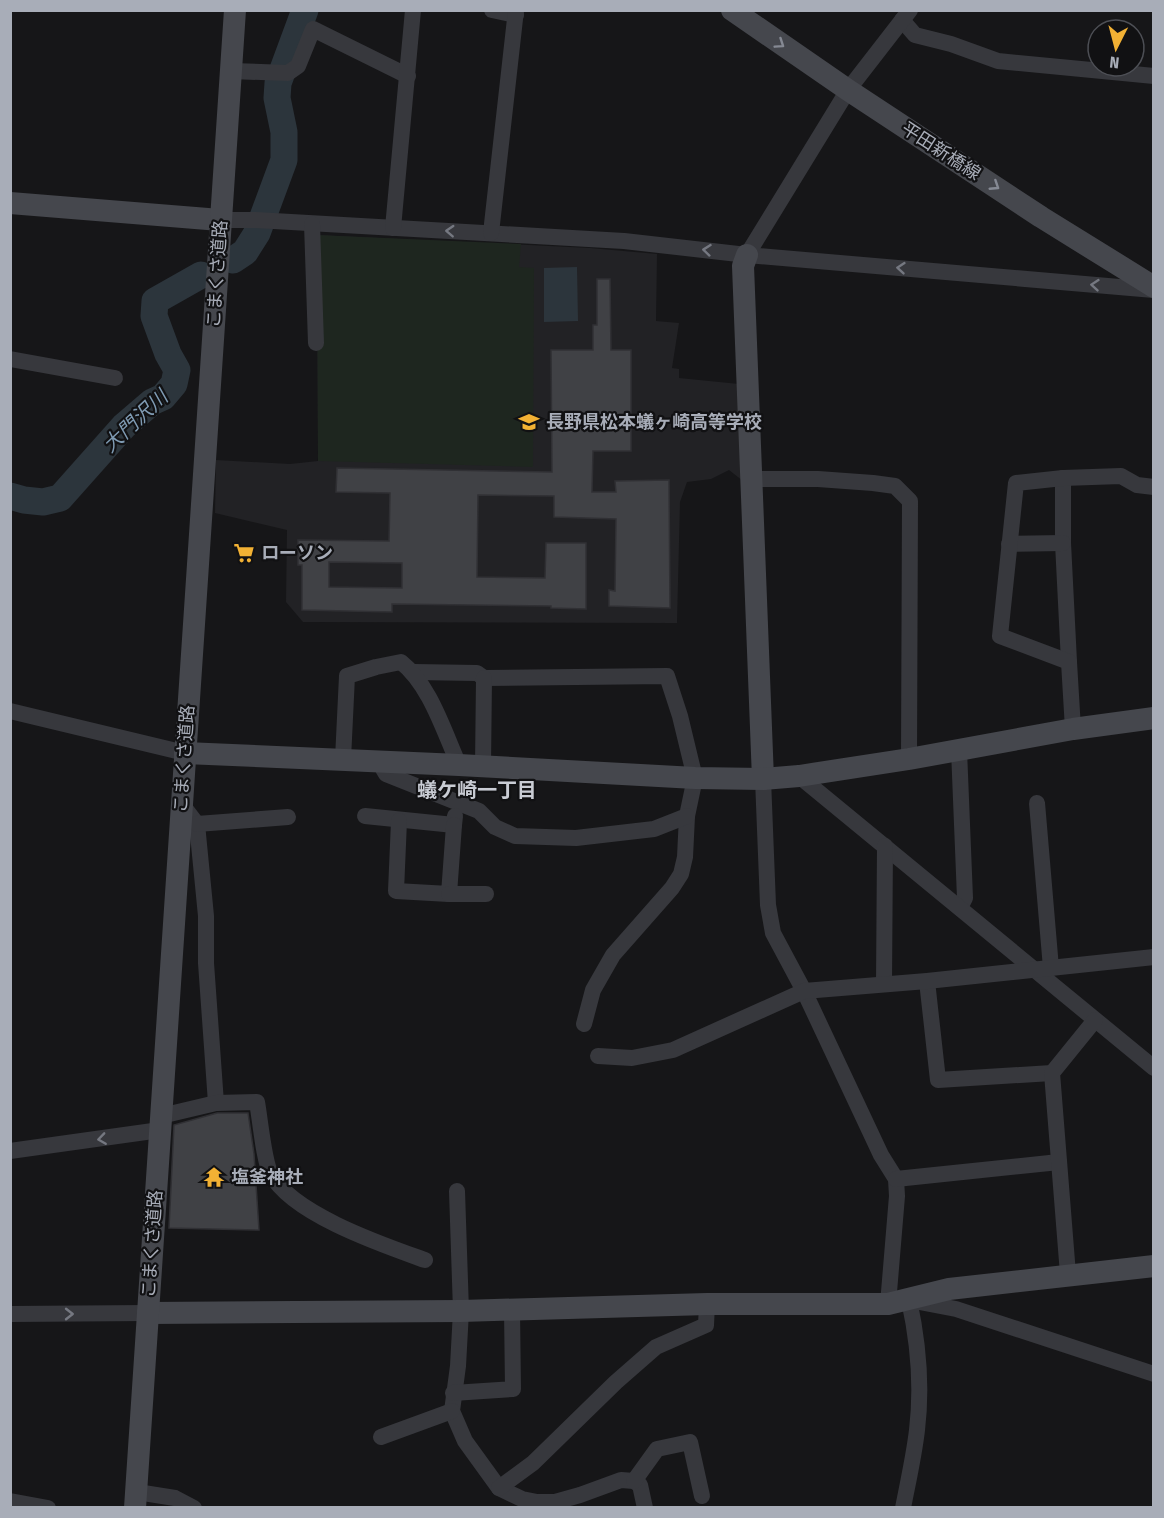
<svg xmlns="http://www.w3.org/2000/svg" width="1164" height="1518" viewBox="0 0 1164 1518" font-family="'Fira Sans Condensed','Noto Sans JP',sans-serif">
<rect width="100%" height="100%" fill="#161618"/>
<!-- built -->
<path fill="#222225" d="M 317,235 L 590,248 L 657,254 L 656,321 L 679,323 L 672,368 L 679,369 L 679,378 L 739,384 L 743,481 L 729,470 L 711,479 L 687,482 L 680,502 L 677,623 L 303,622 L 286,602 L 287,530 L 215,513 L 216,460 L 290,464 L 318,461 Z"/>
<!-- green -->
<path fill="#1e261f" d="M 317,235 L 521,244 L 519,267 L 534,268 L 533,467 L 318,461 Z"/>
<!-- water -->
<path fill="#2c353c" d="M 577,267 L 578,321 L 544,322 L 544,268 Z"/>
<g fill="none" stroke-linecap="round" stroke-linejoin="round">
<!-- river -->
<g stroke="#2c353c" stroke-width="27">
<path d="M 233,260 L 245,252 L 257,233 L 284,160 L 284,132 L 277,98 L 278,83 L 305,10"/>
<path d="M 10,496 L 24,500 L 43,502 L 60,498 L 124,426 L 152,402 L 163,397 L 174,384 L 177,370 L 168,354 L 154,316 L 155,301 L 201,275"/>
</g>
</g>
<!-- building -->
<g fill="#404145" stroke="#303034" stroke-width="1.5" fill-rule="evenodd">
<path d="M 597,279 L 610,279 L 611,350 L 631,350 L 631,451 L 593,451 L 592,492 L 616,492 L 615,481 L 669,480 L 670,608 L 609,606 L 609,590 L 615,591 L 616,519 L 554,517 L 554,496 L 478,495 L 477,577 L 545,578 L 546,543 L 586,543 L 586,609 L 551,608 L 551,606 L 392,604 L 392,612 L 302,610 L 302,565 L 298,565 L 298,540 L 389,541 L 390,493 L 336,492 L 337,468 L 552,472 L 551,350 L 593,350 L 593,325 L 597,325 ZM 329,562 L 402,563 L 402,588 L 329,587 Z"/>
<path d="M 217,1113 L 248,1113 L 254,1154 L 259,1230 L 169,1228 L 174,1125 Z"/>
</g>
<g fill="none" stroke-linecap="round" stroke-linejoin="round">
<!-- street -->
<g stroke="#37383d" stroke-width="16">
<path d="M 492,10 L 516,15"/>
<path d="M 902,20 L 915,35 L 951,44 L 998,61 L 1154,76"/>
<path d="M 231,71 L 288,73 L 298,66 L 313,29 L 408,76"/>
<path d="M 220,220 L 256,220 L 624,241 L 747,255 L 1154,290"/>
<path d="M 312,224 L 316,343"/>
<path d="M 393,228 L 413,10"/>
<path d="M 491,233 L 516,10"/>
<path d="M 747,255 L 848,90 L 910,10"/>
<path d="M 10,359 L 115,378"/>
<path d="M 1063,478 L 1063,543 L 1069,662"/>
<path d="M 751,479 L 818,479 L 873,483 L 895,486 L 910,501 L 909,759"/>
<path d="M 1009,544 L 1063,543"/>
<path d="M 414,672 L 477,673 L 484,678 L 667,676 L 680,716 L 695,778 L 687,816 L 685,857 L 681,874 L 672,888 L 613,955 L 593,990 L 584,1024"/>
<path d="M 10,711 L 185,753"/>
<path d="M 1073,729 L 1069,662 L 1000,636 L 1016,483 L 1063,478 L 1121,476 L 1137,485 L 1154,487"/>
<path d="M 959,750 L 965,898 L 960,908"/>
<path d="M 343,759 L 347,676 L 376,667 L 401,662 C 430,685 444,732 459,765"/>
<path d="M 379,762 L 386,774 L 479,811 L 495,827 L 515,836 L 576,838 L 654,829 L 687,816"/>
<path d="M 483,766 L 484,678"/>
<path d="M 799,776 L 1154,1068"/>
<path d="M 763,779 L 768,905 L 773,933 L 804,991 L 881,1155 L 896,1179 L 897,1196 L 888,1304"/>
<path d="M 181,803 L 197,824 L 206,916 L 206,963 L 216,1103"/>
<path d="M 1037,803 L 1051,968"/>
<path d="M 365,816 L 454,825 L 455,816"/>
<path d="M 399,821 L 396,891 L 449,894 L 454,825"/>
<path d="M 197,824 L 288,817"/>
<path d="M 449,894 L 486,894"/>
<path d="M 927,981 L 938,1080 L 1052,1073"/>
<path d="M 884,983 L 885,846"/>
<path d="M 598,1056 L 632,1058 L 673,1050 L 804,991 L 927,981 L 1154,957"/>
<path d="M 161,1116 L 216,1103 L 257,1102 C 260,1118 264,1163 271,1174 C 292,1214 383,1245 425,1260"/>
<path d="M 10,1151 L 160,1130"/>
<path d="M 896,1179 L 1059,1162"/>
<path d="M 457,1191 L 461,1311 L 458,1366 L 452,1411 L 465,1441 L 499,1488 L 522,1499 L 537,1502 L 555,1502 L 580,1495 L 621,1480 L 634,1481 L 640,1485 L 645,1508"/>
<path d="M 1068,1274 L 1052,1073 L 1095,1020"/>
<path d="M 10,1314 L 148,1313"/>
<path d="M 453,1393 L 513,1389 L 512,1310"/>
<path d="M 381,1437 L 452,1411"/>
<path d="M 634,1481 L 657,1449 L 690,1442 L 702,1496"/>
<path d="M 499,1488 L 533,1463 L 616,1382 L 656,1347 L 706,1325 L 707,1304"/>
<path d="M 137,1492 L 175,1498 L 194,1508"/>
<path d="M 10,1501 L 48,1508"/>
<path d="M 903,1508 C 908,1482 914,1456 917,1430 C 922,1388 918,1341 909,1300 L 956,1309 L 1154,1374"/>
</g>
<!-- secondary -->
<g stroke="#45474d" stroke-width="22">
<path d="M 732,10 L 848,90 L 1041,217 L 1154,287"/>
<path d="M 10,203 L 220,220"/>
<path d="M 747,255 L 743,266 L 763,779"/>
<path d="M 185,753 L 459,765 L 695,778 L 763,779 L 799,776 L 909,759 L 1073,729 L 1154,718"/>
<path d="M 148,1313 L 461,1311 L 707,1304 L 888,1304 L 949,1289 L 1154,1266"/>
<path d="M 135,1508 L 235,10"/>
</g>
</g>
<!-- one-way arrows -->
<defs><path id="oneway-chevron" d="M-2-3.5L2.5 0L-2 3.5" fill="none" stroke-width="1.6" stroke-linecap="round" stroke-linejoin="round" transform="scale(1.5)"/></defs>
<g stroke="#858993">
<use href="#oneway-chevron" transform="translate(780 44) rotate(34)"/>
<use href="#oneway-chevron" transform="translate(995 186) rotate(33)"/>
</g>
<g stroke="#757881">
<use href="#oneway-chevron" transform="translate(450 231) rotate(-177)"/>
<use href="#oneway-chevron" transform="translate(707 250) rotate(-174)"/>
<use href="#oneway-chevron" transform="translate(901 268) rotate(-175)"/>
<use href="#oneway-chevron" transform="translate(1095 285) rotate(-175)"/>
<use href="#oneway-chevron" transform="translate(102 1139) rotate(172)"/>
<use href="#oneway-chevron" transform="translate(69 1314)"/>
</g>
<!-- icons -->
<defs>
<g id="school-bare" transform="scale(1.62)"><path d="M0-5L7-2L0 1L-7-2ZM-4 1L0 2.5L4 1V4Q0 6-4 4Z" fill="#f2b134" stroke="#111113" stroke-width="2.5" paint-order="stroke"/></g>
<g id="supermarket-bare" transform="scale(1.62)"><path d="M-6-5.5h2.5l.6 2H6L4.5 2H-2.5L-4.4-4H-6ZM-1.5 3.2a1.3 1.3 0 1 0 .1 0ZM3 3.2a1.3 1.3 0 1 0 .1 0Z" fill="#f2b134" stroke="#111113" stroke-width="2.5" paint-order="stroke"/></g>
<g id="temple-bare" transform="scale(1.62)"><path d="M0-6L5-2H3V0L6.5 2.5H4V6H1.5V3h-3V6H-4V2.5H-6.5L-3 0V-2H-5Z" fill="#f2b134" stroke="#111113" stroke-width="2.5" paint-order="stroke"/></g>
</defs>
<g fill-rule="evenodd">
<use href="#school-bare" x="529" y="422"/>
<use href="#supermarket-bare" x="244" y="553"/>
<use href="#temple-bare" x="214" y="1177"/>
</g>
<g text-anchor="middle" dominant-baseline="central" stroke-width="4.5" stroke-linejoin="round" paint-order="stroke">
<!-- street labels -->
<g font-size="18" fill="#a8adb8" stroke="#111113">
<text transform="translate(941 151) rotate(33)">平田新橋線</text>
<text transform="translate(217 274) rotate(-86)">こまくさ道路</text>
<text transform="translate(184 759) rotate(-86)">こまくさ道路</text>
<text transform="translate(152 1244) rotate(-86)">こまくさ道路</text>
</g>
<!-- poi labels -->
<g font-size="18" font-weight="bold" fill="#a8adb8" stroke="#111113" text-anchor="start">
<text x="546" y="422">長野県松本蟻ヶ崎高等学校</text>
<text x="261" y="553">ローソン</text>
<text x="231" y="1177">塩釜神社</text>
</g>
<!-- water labels -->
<g font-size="20" font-style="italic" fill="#7f9bb3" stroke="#111113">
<text transform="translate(135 421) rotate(-43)">大門沢川</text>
</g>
<!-- neighbourhood labels -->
<g font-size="20" font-weight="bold" fill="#c9ccd4" stroke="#111113">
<text x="477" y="790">蟻ケ崎一丁目</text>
</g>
</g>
<!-- border -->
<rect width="1164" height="1518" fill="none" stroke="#a8adb8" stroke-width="24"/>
<!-- north arrow -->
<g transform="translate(1116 48) rotate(186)"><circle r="28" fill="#111113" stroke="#4d4f55" stroke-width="1.5"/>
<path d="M0-4.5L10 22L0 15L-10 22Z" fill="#f2b134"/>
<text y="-9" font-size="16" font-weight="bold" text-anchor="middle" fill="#a8adb8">N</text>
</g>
</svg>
